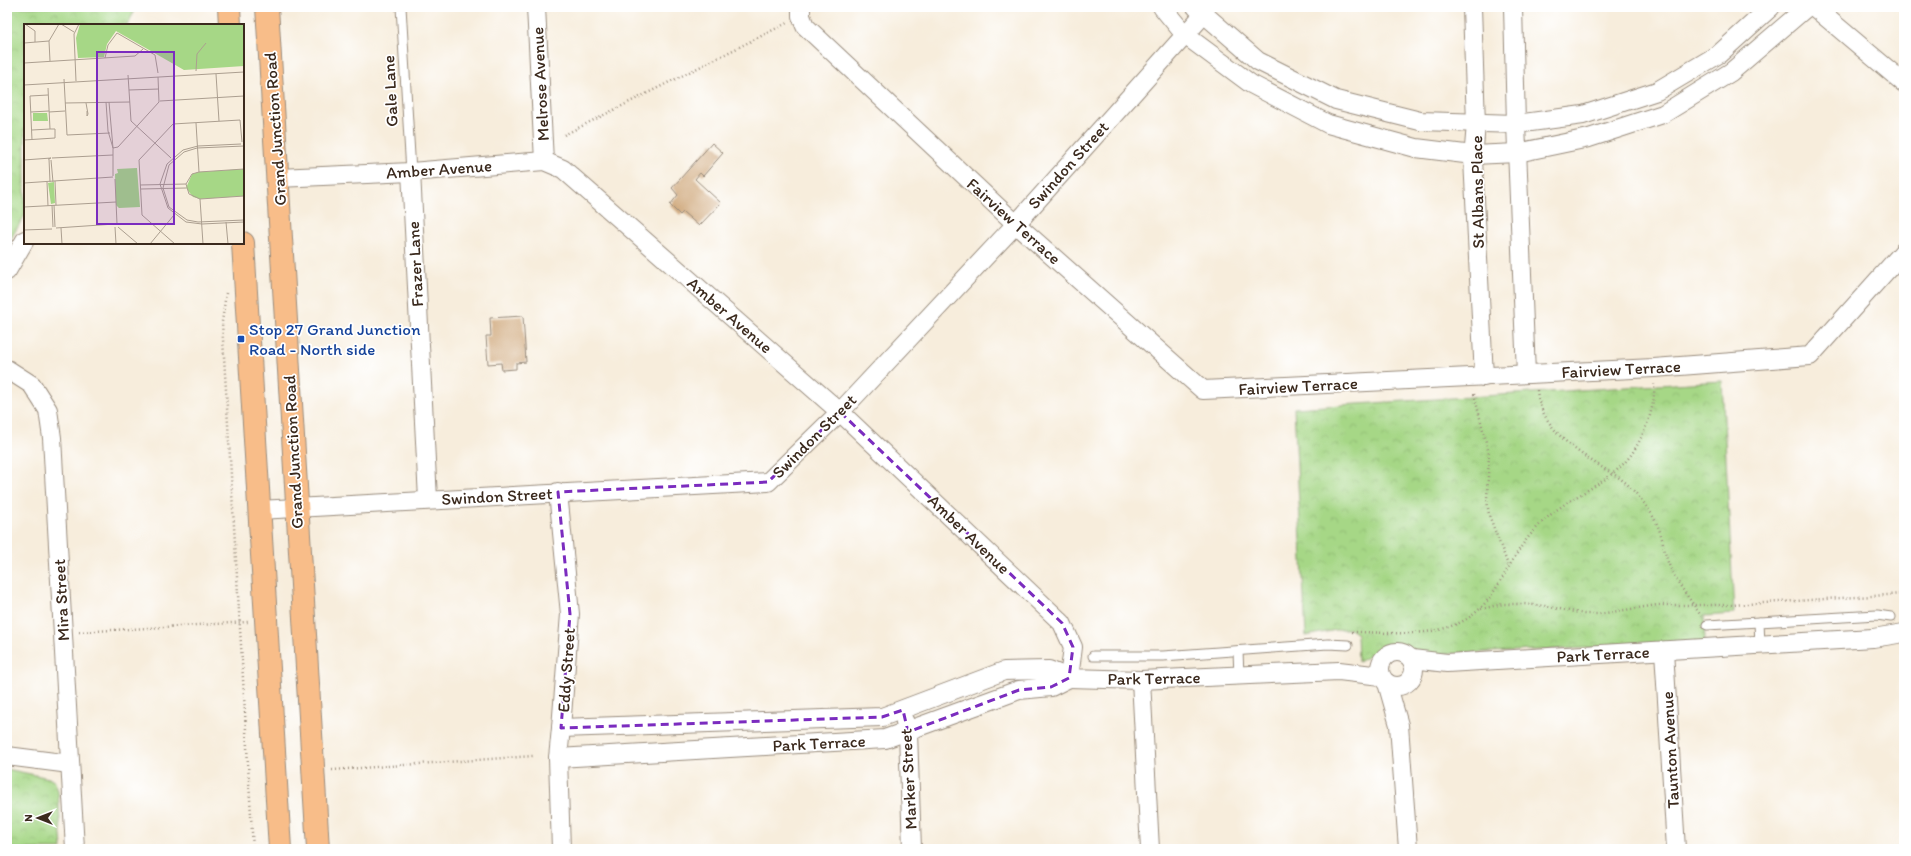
<svg xmlns="http://www.w3.org/2000/svg" width="1911" height="856" viewBox="0 0 1911 856" font-family="Itim,sans-serif">
<defs>
<pattern id="park-crowns" width="20" height="18" patternUnits="userSpaceOnUse"><rect width="20" height="18" fill="#a6d786"/><path d="M2 6a3 3 0 1 1 6 0M12 15a3 3 0 1 1 6 0" fill="none" stroke="#90b973"/></pattern>
</defs>
<rect width="100%" height="100%" fill="#fff"/>
<filter id="ink" filterUnits="userSpaceOnUse"><feTurbulence type="fractalNoise" baseFrequency=".025" numOctaves="2"/><feDisplacementMap in="SourceGraphic" scale="8" xChannelSelector="R" yChannelSelector="G"/><feConvolveMatrix kernelMatrix="1 2 1 2 8 2 1 2 1" color-interpolation-filters="sRGB"/></filter>
<filter id="wash" filterUnits="userSpaceOnUse"><feTurbulence type="fractalNoise" baseFrequency=".012" numOctaves="4" result="noise"/><feDisplacementMap in="SourceGraphic" scale="16" xChannelSelector="R" yChannelSelector="G"/><feGaussianBlur stdDeviation="0.9" result="paint"/><feColorMatrix in="noise" values="0 0 0 0 0 0 0 0 0 0 0 0 0 0 0 0 0 1.4 0 .05"/><feComposite in="paint" operator="in"/></filter>
<g filter="url(#wash)">
<rect width="100%" height="100%" fill="#f7eddc"/>
<!-- park -->
<g fill="url(#park-crowns)" stroke="#708052">
<path d="M 7,7 L 137,7 L 127,25 L 25,25 L 25,215 L 7,245 Z"/>
<path d="M 1722,381 L 1734,614 L 1704,616 L 1705,643 L 1418,655 C 1390,641 1384,648 1358,662 L 1357,634 L 1350,629 L 1341,629 L 1306,636 L 1294,408 Z"/>
<path d="M 7,769 L 49,778 L 55,782 L 58,791 L 62,849 L 7,849 Z"/>
</g>
<g id="blocks">
<!-- building -->
<g fill="#d3af85">
<path d="M 712,143 L 723,153 L 703,176 L 700,173 L 695,179 L 721,203 L 699,226 L 683,212 L 680,215 L 670,205 L 678,195 L 672,188 Z"/>
<path d="M 523,316 L 526,362 L 516,363 L 516,369 L 502,370 L 501,363 L 488,364 L 486,336 L 491,336 L 490,318 Z"/>
</g>
</g>
</g>
<g filter="url(#ink)">
<use href="#blocks" fill-opacity="0" stroke="#998c7d" stroke-width="1"/>
<g fill="none" stroke-linecap="round" stroke-linejoin="round">
<!-- service casing -->
<g stroke="#998c7d" stroke-width="11">
<g id="service">
<path d="M 401,7 L 411,172"/>
<path d="M 1759,622 L 1760,645"/>
<path d="M 1707,625 L 1877,615 L 1891,617"/>
<path d="M 1238,651 L 1239,676"/>
<path d="M 1093,656 L 1163,656 L 1328,644 L 1348,645"/>
</g>
</g>
<!-- minor casing -->
<g stroke="#998c7d" stroke-width="20">
<g id="minor">
<path d="M 536,7 L 544,161"/>
<path d="M 801,7 L 801,16 L 805,26 L 1016,224 L 1203,390 L 1654,368 L 1810,356 L 1904,251"/>
<path d="M 1162,7 L 1185,35 L 1251,84 L 1328,124 L 1416,148 L 1473,155 L 1517,153 L 1589,138 L 1663,114 L 1731,72 L 1807,7"/>
<path d="M 1196,7 L 1258,61 L 1336,100 L 1420,121 L 1516,124 L 1583,115 L 1657,91 L 1719,54 L 1771,7"/>
<path d="M 1472,7 L 1476,124 L 1473,159 L 1484,377"/>
<path d="M 1513,7 L 1516,124 L 1526,374"/>
<path d="M 1814,7 L 1904,83"/>
<path d="M 411,172 L 428,499"/>
<path d="M 278,178 L 411,172 L 544,161 L 563,169 L 840,412 L 1062,623 L 1073,647 L 1069,678 L 1141,680 L 1339,671 L 1381,676"/>
<path d="M 7,271 L 25,240"/>
<path d="M 7,369 L 32,385 L 48,410 L 52,438 L 75,849"/>
<path d="M 558,492 L 570,614 L 561,728 L 558,758 L 561,849"/>
<path d="M 259,510 L 768,482 L 840,412 L 1016,224 L 1203,15"/>
<path d="M 1664,651 L 1676,849"/>
<circle cx="1397" cy="669" r="17"/>
<path d="M 1412,659 L 1447,663 L 1873,638 L 1904,633"/>
<path d="M 1141,680 L 1150,849"/>
<path d="M 1387,683 L 1399,725 L 1408,849"/>
<path d="M 905,722 L 908,732 L 912,849"/>
<path d="M 7,756 L 70,764"/>
<path d="M 558,758 L 885,739 L 1019,690 L 1051,687 L 1069,678 L 1049,670 L 1004,671 L 882,717 L 561,728"/>
</g>
</g>
<!-- trunk casing -->
<g stroke="#998c7d" stroke-width="24">
<g id="trunk">
<path d="M 229,7 L 230,25"/>
<path d="M 267,7 L 318,849"/>
<path d="M 243,243 L 280,849"/>
</g>
</g>
<!-- path -->
<g stroke="#998c7d" stroke-width="2.5" stroke-dasharray="1 3" stroke-linecap="butt">
<path d="M 564,135 L 787,23"/>
<path d="M 226,293 L 222,322 L 253,849"/>
<path d="M 1537,390 C 1540,425 1572,449 1600,466 C 1609,472 1620,477 1628,485 C 1641,498 1654,514 1660,532 C 1664,544 1665,557 1670,567 C 1677,584 1691,600 1701,616"/>
<path d="M 1474,394 L 1489,454 L 1487,500 L 1489,515 L 1508,565"/>
<path d="M 1481,609 L 1503,604 L 1524,604 L 1545,606 L 1584,614 L 1599,614 L 1657,605 L 1731,605 L 1904,594"/>
<path d="M 79,632 L 248,622"/>
<path d="M 1352,632 C 1388,632 1426,638 1459,623 C 1496,607 1506,561 1532,533 C 1539,525 1546,518 1554,512 C 1579,492 1611,482 1631,455 C 1644,436 1656,407 1654,384"/>
<path d="M 332,770 L 533,756"/>
</g>
<!-- service -->
<use href="#service" stroke="#fff" stroke-width="9"/>
<!-- minor -->
<use href="#minor" stroke="#fff" stroke-width="18"/>
<!-- trunk -->
<use href="#trunk" stroke="#f8bd89" stroke-width="22"/>
</g>
</g>
<!-- marked area -->
<path fill="none" stroke="#7b2cbf" stroke-width="3" stroke-dasharray="8 5" stroke-linejoin="round" d="M 840,412 L 1062,623 L 1073,647 L 1069,678 L 1051,687 L 1019,690 L 908,732 L 903,710 L 882,717 L 561,728 L 570,614 L 558,492 L 768,482 Z"/>
<!-- markers -->
<rect fill="#1a4fb4" stroke="#fff" stroke-width="1.5" x="237" y="335" width="8" height="8" rx="2"/>
<g text-anchor="middle" dominant-baseline="central" stroke-width="3.5" stroke-linejoin="round" paint-order="stroke">
<!-- street labels -->
<g font-size="17" fill="#3b2a1e" stroke="#fff">
<text transform="translate(540 84) rotate(-93)">Melrose Avenue</text>
<text transform="translate(390 91) rotate(-93)">Gale Lane</text>
<text transform="translate(275 129) rotate(-94)">Grand Junction Road</text>
<text transform="translate(1068 165) rotate(-48)">Swindon Street</text>
<text transform="translate(439 169) rotate(-4)">Amber Avenue</text>
<text transform="translate(1477 192) rotate(-91)">St Albans Place</text>
<text transform="translate(1014 221) rotate(42)">Fairview Terrace</text>
<text transform="translate(415 264) rotate(-93)">Frazer Lane</text>
<text transform="translate(730 315) rotate(41)">Amber Avenue</text>
<text transform="translate(1621 369) rotate(-3)">Fairview Terrace</text>
<text transform="translate(1298 386) rotate(-3)">Fairview Terrace</text>
<text transform="translate(814 436) rotate(-45)">Swindon Street</text>
<text transform="translate(293 452) rotate(-93)">Grand Junction Road</text>
<text transform="translate(497 496) rotate(-3)">Swindon Street</text>
<text transform="translate(969 534) rotate(44)">Amber Avenue</text>
<text transform="translate(61 600) rotate(-93)">Mira Street</text>
<text transform="translate(1603 654) rotate(-3)">Park Terrace</text>
<text transform="translate(566 670) rotate(-86)">Eddy Street</text>
<text transform="translate(1154 678) rotate(-1)">Park Terrace</text>
<text transform="translate(819 743) rotate(-3)">Park Terrace</text>
<text transform="translate(1670 750) rotate(-93)">Taunton Avenue</text>
<text transform="translate(908 779) rotate(-93)">Marker Street</text>
</g>
<!-- transit labels -->
<g font-size="17" fill="#164399" stroke="#fff" text-anchor="start">
<text x="249" y="329">Stop 27 Grand Junction<tspan x="249" dy="20">Road - North side</tspan></text>
</g>
</g>
<!-- overview -->
<g transform="translate(24 24)">
<rect width="220" height="220" fill="#f7eddc"/>
<path d="M 56,0 L 220,0 L 220,42 L 160,46 L 92,7 L 83,20 L 80,33 L 54,34 L 52,14 ZM 9,89 L 23,89 L 24,97 L 9,97 ZM 113,144 L 116,183 L 95,184 L 92,181 L 91,150 L 94,149 L 93,145 ZM 220,145 L 220,172 L 176,175 L 169,173 L 162,164 L 168,150 L 175,148 ZM 30,158 L 31,179 L 27,180 L 24,159 Z" fill="#a6d786"/>
<path fill="none" stroke="#ac9f90" stroke-width="1" d="M 1,0 L 11,7 L 11,18M 37,0 L 50,8M 0,19 L 25,17M 81,34 L 84,21 L 93,9 L 131,31 L 134,49M 26,37 L 25,17 L 35,0M 0,39 L 111,32 L 119,25M 172,47 L 173,30 L 182,19M 192,50 L 195,97M 104,51 L 107,97 L 147,134M 40,55 L 43,111 L 86,109M 52,57 L 50,10 L 55,0M 0,61 L 220,48M 105,66 L 135,65M 136,77 L 220,72M 82,78 L 84,107 L 89,124 L 85,78M 41,79 L 106,78M 62,79 L 64,90 L 63,92 L 63,87M 7,88 L 25,87M 25,88 L 41,87M 216,96 L 218,118M 172,99 L 175,148M 8,106 L 26,105M 0,116 L 31,114 L 31,105 L 26,105 L 24,64M 8,116 L 6,72 L 24,71M 217,120 L 174,122 L 159,126 L 143,140 L 136,160 L 144,184 L 162,198 L 178,200 L 220,198M 220,122 L 173,124 L 160,128 L 145,141 L 139,164 L 145,183 L 163,196 L 174,198 L 220,196M 28,134 L 89,131M 25,135 L 26,158M 0,136 L 27,134 L 24,135M 27,136 L 29,158M 220,145 L 175,148 L 168,150 L 162,160 L 165,170 L 176,175 L 220,172M 89,152 L 89,124 L 94,123 L 135,78 L 134,53M 91,155 L 93,200M 31,157 L 32,181M 23,158 L 24,182M 0,159 L 89,153M 116,161 L 162,160M 117,165 L 162,164M 176,175 L 179,220M 28,181 L 29,203M 30,181 L 31,203M 0,183 L 92,178M 202,198 L 204,220M 91,203 L 92,220M 94,203 L 114,220M 32,204 L 91,200M 37,204 L 38,220M 0,206 L 28,205M 126,220 L 150,191M 151,220 L 118,191 L 115,136 L 149,100 L 216,96"/>
<path fill="#7b2cbf" fill-opacity="0.15" stroke="#7b2cbf" stroke-width="2" d="M 73,28 L 150,28 L 150,200 L 73,200 Z"/>
<rect width="220" height="220" fill="none" stroke="#3b2a1e" stroke-width="2"/>
</g>
<!-- margin -->
<rect width="1911" height="856" fill="none" stroke="#fff" stroke-width="24"/>
<!-- north arrow -->
<g transform="translate(38 818) rotate(270)" stroke="#ffffff" stroke-width="3" paint-order="stroke">
<path d="M0-3L7 15L0 10L-7 15Z" fill="#3b2a1e"/>
<text y="-6" font-size="11" font-weight="bold" text-anchor="middle" fill="#3b2a1e">N</text>
</g>
</svg>
